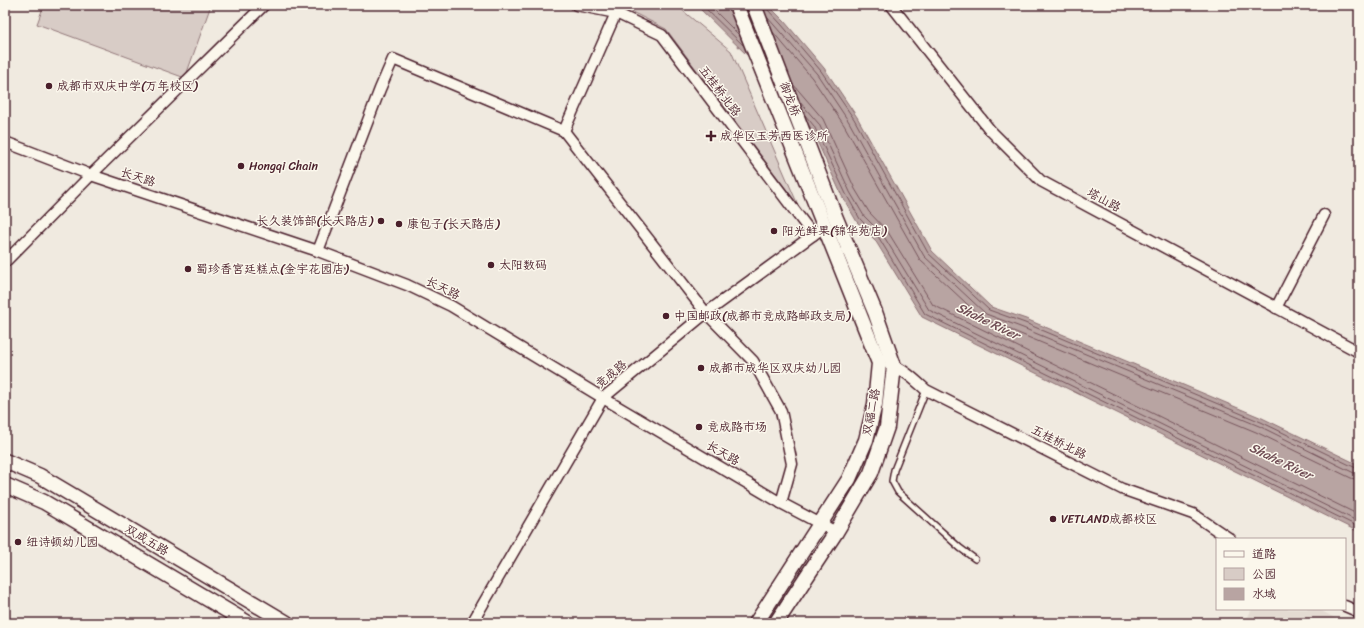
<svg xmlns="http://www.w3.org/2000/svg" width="1364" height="628" viewBox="0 0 1364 628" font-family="Sriracha,'LXGW WenKai TC',sans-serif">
<rect width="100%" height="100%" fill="#f0eae0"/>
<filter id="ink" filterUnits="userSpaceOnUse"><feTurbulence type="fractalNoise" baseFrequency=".025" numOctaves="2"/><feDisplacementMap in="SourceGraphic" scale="8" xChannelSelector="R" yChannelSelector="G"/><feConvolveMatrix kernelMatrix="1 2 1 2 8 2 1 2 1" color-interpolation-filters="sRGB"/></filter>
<g filter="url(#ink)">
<!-- built -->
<path fill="#e4dbd2" d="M 1252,609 L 1318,609 L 1344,623 L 1245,623 Z"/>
<!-- green -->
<g fill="#d8ccc6" stroke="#917678">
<path d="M 44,5 L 211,5 L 185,78 L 37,24 Z"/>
<path d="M 614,5 L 676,5 L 731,51 L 798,205 L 666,29 L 620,6 Z"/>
</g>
<!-- water -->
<path fill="#b8a4a2" stroke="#8c6f72" d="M 696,5 L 768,5 L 784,21 L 824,68 L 857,117 L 932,251 L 991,307 L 1026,319 L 1262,418 L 1359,465 L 1359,532 L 922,317 L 875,240 L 857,222 L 842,196 L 811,128 L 751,59 Z"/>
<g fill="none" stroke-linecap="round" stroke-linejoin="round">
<!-- shore -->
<g stroke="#76545b" stroke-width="1">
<path d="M 702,5 L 744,46"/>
<path d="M 709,5 L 739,35"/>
<path d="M 765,5 L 767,9 L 781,24 L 821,71 L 854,119 L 928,253 L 989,310 L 1025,323 L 1261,422 L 1356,468 L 1359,469"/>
<path d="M 767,17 L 817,74 L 849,122 L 924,256 L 986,314 L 1023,328 L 1259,426 L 1354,473 L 1359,474"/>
<path d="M 772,31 L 812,78 L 844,125 L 920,260 L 982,318 L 1256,432 L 1351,478 L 1359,480"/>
<path d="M 793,84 L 823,119 L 855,189 L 869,212 L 888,232 L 933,305 L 1359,515"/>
<path d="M 799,101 L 819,124 L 850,192 L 864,216 L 883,235 L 929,310 L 1359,522"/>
<path d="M 805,115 L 814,126 L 846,194 L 860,219 L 879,238 L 925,314 L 1359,527"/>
</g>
<!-- lane casing -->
<g stroke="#4a1f2b" stroke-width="8">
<path id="lane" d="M 926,390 L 894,470 L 892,481 L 898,492 L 960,548 L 975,559"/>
</g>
<!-- street casing -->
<g stroke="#4a1f2b" stroke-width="13">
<g id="street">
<path d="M 576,5 L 616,13 L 662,35 L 813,235"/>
<path d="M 891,5 L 990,130 L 1041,181 L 1359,352"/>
<path d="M 564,131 L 616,13"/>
<path d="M 5,142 L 91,175 L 318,251 L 407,285 L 451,306 L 603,398 L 781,503 L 836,532"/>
<path d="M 318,251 L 380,89 L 393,59 L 564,131 L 706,313 L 753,361 L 781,411 L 792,464 L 781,503"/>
<path d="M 5,262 L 91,175 L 264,5"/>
<path d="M 1276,308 L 1324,215"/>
<path d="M 890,365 C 902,367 917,382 926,390 L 1122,489 L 1193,514 L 1230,539"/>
<path d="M 1345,606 L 1359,612"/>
<path d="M 472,623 L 603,398 L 706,313 L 824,227"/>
</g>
</g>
<!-- secondary casing -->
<g stroke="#4a1f2b" stroke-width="17">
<g id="secondary">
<path d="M 736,5 L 879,363 L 875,404 L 866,440 L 849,479 L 756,623"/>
<path d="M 754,5 L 835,216 L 875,312 L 894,366 L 887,427 L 871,473 L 836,532 L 776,623"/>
<path d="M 5,461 L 40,476 L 287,623"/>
<path d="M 5,485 L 44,502 L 248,623"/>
</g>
</g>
<!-- lane -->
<use href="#lane" stroke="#fbf7ec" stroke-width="5"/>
<!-- street -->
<use href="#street" stroke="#fbf7ec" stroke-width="10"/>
<!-- secondary -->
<use href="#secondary" stroke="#fbf7ec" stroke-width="14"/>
</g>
</g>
<!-- markers -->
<g fill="#4a1f2b" stroke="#fbf7ec" stroke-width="1.5">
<circle cx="49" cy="86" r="4"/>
<path d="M709 130h4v4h4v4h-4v4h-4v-4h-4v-4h4z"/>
<circle cx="241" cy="166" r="4"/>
<circle cx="381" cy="221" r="4"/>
<circle cx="399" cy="224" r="4"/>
<circle cx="774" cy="231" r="4"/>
<circle cx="491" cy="265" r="4"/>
<circle cx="188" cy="269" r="4"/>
<circle cx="666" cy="316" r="4"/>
<circle cx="701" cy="368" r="4"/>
<circle cx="699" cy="427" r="4"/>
<circle cx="1053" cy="519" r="4"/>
<circle cx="18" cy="542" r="4"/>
</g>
<g text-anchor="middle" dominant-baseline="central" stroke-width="3" stroke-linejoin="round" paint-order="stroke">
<!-- poi labels -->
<g font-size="12" fill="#4a1f2b" stroke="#fbf7ec" text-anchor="start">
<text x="57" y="86">成都市双庆中学(万年校区)</text>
<text x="720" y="136">成华区玉芳西医诊所</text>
<text x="249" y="166">Hongqi Chain</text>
<text x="373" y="221" text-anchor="end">长久装饰部(长天路店)</text>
<text x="407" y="224">康包子(长天路店)</text>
<text x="782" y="231">阳光鲜果(锦华苑店)</text>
<text x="499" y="265">太阳数码</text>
<text x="196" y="269">蜀珍香宫廷糕点(金宇花园店)</text>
<text x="674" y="316">中国邮政(成都市竞成路邮政支局)</text>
<text x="709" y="368">成都市成华区双庆幼儿园</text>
<text x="707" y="427">竞成路市场</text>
<text x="1061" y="519">VETLAND成都校区</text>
<text x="26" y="542">纽诗顿幼儿园</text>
</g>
<!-- street labels -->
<g font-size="12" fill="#4a1f2b" stroke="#fbf7ec">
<text transform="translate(720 91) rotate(53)">五桂桥北路</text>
<text transform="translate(790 99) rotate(69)">御龙桥</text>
<text transform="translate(138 177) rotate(18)">长天路</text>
<text transform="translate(1104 200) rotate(28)">塔山路</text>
<text transform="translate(443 288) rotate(26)">长天路</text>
<text transform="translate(611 374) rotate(-40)">竞成路</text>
<text transform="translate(871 412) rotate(-79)">双福二路</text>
<text transform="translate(1059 442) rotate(27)">五桂桥北路</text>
<text transform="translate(723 453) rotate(30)">长天路</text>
<text transform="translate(147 540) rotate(31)">双成五路</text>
</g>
<!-- water labels -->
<g font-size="13" font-style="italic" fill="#704e55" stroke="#fbf7ec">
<text transform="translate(988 321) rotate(26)">Shahe River</text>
<text transform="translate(1281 461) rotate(26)">Shahe River</text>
</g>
</g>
<!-- margin -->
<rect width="1364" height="628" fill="none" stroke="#fbf7ec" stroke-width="20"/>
<rect x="10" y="10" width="1344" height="608" fill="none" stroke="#4a1f2b" stroke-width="1.5" filter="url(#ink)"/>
<!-- legend -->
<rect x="1216" y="538" width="130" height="72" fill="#fbf7ec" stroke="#b4a19f"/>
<rect x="1224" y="551" width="20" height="6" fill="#fbf7ec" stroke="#b4a19f"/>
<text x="1252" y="558" font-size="12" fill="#4a1f2b">道路</text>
<rect x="1224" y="568" width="20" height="12" fill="#d8ccc6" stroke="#b4a19f"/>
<text x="1252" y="578" font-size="12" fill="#4a1f2b">公园</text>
<rect x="1224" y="588" width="20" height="12" fill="#b8a4a2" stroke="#b4a19f"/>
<text x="1252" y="598" font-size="12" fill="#4a1f2b">水域</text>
</svg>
